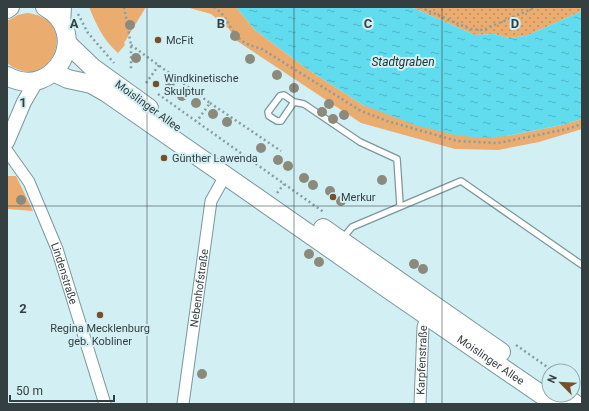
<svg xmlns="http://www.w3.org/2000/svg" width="589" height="411" viewBox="0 0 589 411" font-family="Roboto,sans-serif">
<defs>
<pattern id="park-dots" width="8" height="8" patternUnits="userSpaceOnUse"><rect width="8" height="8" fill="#ebac70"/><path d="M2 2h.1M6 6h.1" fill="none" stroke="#bf8d5e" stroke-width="1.8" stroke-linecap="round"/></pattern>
<pattern id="water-ripples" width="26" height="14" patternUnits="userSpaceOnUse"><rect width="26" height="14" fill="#61dcef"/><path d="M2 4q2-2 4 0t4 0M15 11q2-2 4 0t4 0" fill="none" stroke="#51b4c3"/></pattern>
</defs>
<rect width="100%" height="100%" fill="#d2eff4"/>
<!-- grass -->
<g fill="#ebac70">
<path d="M 89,7 L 146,7 L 124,43 L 125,45 L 118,53 C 103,40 96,24 89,7 Z"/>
<path d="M 186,7 L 236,7 L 255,30 L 307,69 L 363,105 L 507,136 L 562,125 L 582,119 L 582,129 L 539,142 L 498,150 L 455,149 L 361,123 L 237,41 L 229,29 L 211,14 Z"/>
<path d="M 27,13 C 83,19 50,97 7,63 L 7,21 L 18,15 Z"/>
<path d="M 7,176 L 16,176 L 33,211 L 7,209 Z"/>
</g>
<!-- park -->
<path fill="url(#park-dots)" d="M 411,7 L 582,7 L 582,11 L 526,36 L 509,38 L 494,34 L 475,35 Z"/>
<!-- water -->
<path fill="url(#water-ripples)" d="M 236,7 L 411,7 L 475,35 L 494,34 L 509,38 L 526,36 L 582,11 L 582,119 L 562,125 L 507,136 L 481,138 L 455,135 L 415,125 L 363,105 L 307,69 L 255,30 Z"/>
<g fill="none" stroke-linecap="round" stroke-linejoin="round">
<!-- service casing -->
<g stroke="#7c979c" stroke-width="8">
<g id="service">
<path d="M 294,102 L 281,121 L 277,121 L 269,116 L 268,112 L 280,96 L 284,95 L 294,102 L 304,104 L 360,142 L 397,159 L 400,205"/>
<path d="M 342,239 L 352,227 L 461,181 L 582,265"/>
</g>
</g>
<!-- minor casing -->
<g stroke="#7c979c" stroke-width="13">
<g id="minor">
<path id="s1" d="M 7,151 L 29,182 L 57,249 L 105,404"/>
<path id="s2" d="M 183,404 L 211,201 L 225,176"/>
<path id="s3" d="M 420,404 L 423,327 L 427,316"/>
</g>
</g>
<!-- tertiary casing -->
<g stroke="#7c979c" stroke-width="16">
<path id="tertiary" d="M 7,142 L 24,102 L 37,80"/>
</g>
<!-- secondary casing -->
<g stroke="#7c979c" stroke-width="18">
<path id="secondary" d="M 62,24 L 63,7"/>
</g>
<!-- primary casing -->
<g stroke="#7c979c" stroke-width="20">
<g id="primary">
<path d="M 7,9 L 10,7"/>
<path d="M 67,43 L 92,67 L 149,108"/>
<path id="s4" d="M 53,72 L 68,79 L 91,84 L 107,93 L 391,291 L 555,404"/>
<path d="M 7,76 C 55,102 92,32 45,7"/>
<path d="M 323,228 L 501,352"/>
<path d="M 563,395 L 575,404"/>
</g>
</g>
<!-- path -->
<g stroke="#889da0" stroke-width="2.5" stroke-dasharray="2 3" stroke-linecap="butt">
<path d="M 124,7 L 131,45 L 131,69"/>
<path d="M 214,7 C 228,17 227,24 237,36 C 243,44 253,46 262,49 L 361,111 L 387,121 L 457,141 L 498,143 L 567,129 L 582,124"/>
<path d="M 420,7 L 470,29 L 483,30 L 536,7"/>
<path d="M 78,14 L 88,33 L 114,63"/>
<path d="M 131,45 L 210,103 L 197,121"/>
<path d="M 146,83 L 159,65"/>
<path d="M 158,94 L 325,213"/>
<path d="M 210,103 L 281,151"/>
<path d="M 277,193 L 284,184"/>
<path d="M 516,345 L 553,371"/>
</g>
<!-- service -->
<use href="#service" stroke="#fff" stroke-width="5.5"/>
<!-- minor -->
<use href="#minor" stroke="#fff" stroke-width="11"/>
<!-- tertiary -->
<use href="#tertiary" stroke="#fff" stroke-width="14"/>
<!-- secondary -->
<use href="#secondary" stroke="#fff" stroke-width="16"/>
<!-- primary -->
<use href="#primary" stroke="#fff" stroke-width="18"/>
</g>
<!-- trees -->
<g fill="#8c8a7d">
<circle cx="130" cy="25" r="5"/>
<circle cx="235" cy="36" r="5"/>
<circle cx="136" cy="58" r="5"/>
<circle cx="250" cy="59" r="5"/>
<circle cx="277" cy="75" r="5"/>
<circle cx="170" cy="83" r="5"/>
<circle cx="294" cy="88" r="5"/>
<circle cx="182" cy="96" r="5"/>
<circle cx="196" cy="103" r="5"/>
<circle cx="329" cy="104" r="5"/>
<circle cx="322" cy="112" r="5"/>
<circle cx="213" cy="114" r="5"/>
<circle cx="344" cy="115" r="5"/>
<circle cx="333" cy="119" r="5"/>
<circle cx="227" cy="122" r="5"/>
<circle cx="261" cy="148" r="5"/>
<circle cx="278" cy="160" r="5"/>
<circle cx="288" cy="166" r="5"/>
<circle cx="304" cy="178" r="5"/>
<circle cx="382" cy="180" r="5"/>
<circle cx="313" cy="185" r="5"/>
<circle cx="330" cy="191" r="5"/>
<circle cx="21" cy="200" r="5"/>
<circle cx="341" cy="201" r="5"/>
<circle cx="309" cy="254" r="5"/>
<circle cx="319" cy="262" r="5"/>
<circle cx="414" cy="264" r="5"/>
<circle cx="423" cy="269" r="5"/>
<circle cx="202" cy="374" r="5"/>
</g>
<!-- grid -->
<path fill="none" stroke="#343f41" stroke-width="1" stroke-opacity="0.55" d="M 147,7 L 147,404M 294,7 L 294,404M 442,7 L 442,404M 7,206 L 582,206"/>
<!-- markers -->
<g fill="#75502b" stroke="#d2eff4" stroke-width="1.5">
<circle cx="158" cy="40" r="4"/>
<circle cx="156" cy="84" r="4"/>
<circle cx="164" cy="158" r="4"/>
<circle cx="333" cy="197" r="4"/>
<circle cx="100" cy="315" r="4"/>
</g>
<g text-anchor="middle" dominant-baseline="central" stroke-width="4" stroke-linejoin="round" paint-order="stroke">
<!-- poi labels -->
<g font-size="11" fill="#343f41" stroke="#d2eff4" text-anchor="start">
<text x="166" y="40">McFit</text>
<text x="164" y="78">Windkinetische<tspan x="164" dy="13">Skulptur</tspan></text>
<text x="172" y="158">Günther Lawenda</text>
<text x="341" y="197">Merkur</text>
<text x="100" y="328" text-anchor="middle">Regina Mecklenburg<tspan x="100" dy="13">geb. Kobliner</tspan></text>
</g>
<!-- street labels -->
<g font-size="11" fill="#343f41" stroke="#d2eff4">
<text transform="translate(148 106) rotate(36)">Moislinger Allee</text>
<text stroke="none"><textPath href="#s1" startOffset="136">Lindenstraße</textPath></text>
<text stroke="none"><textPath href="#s2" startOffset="117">Nebenhofstraße</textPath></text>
<text stroke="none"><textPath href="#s3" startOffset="44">Karpfenstraße</textPath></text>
<text stroke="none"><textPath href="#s4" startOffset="526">Moislinger Allee</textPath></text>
</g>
<!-- water labels -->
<g font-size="12" font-style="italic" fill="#1c3236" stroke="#d2eff4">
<text x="403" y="62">Stadtgraben</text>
</g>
</g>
<g font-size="13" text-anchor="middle" font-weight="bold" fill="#343f41" stroke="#d2eff4" stroke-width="4" stroke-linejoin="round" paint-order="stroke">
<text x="74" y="28">A</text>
<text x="221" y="28">B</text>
<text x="368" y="28">C</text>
<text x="515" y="28">D</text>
<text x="23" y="107">1</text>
<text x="23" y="313">2</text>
</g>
<!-- border -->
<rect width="589" height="411" fill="none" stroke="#343f41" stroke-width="16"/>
<!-- north arrow -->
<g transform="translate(561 383) rotate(294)"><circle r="19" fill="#d2eff4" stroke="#93a9ac"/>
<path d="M0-3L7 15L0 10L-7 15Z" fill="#75502b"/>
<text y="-6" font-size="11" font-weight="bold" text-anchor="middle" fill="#343f41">N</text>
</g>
<!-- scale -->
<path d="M10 395v6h104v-6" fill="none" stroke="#343f41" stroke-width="2"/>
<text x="16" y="395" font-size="12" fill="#343f41" stroke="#d2eff4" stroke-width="3" paint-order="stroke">50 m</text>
</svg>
